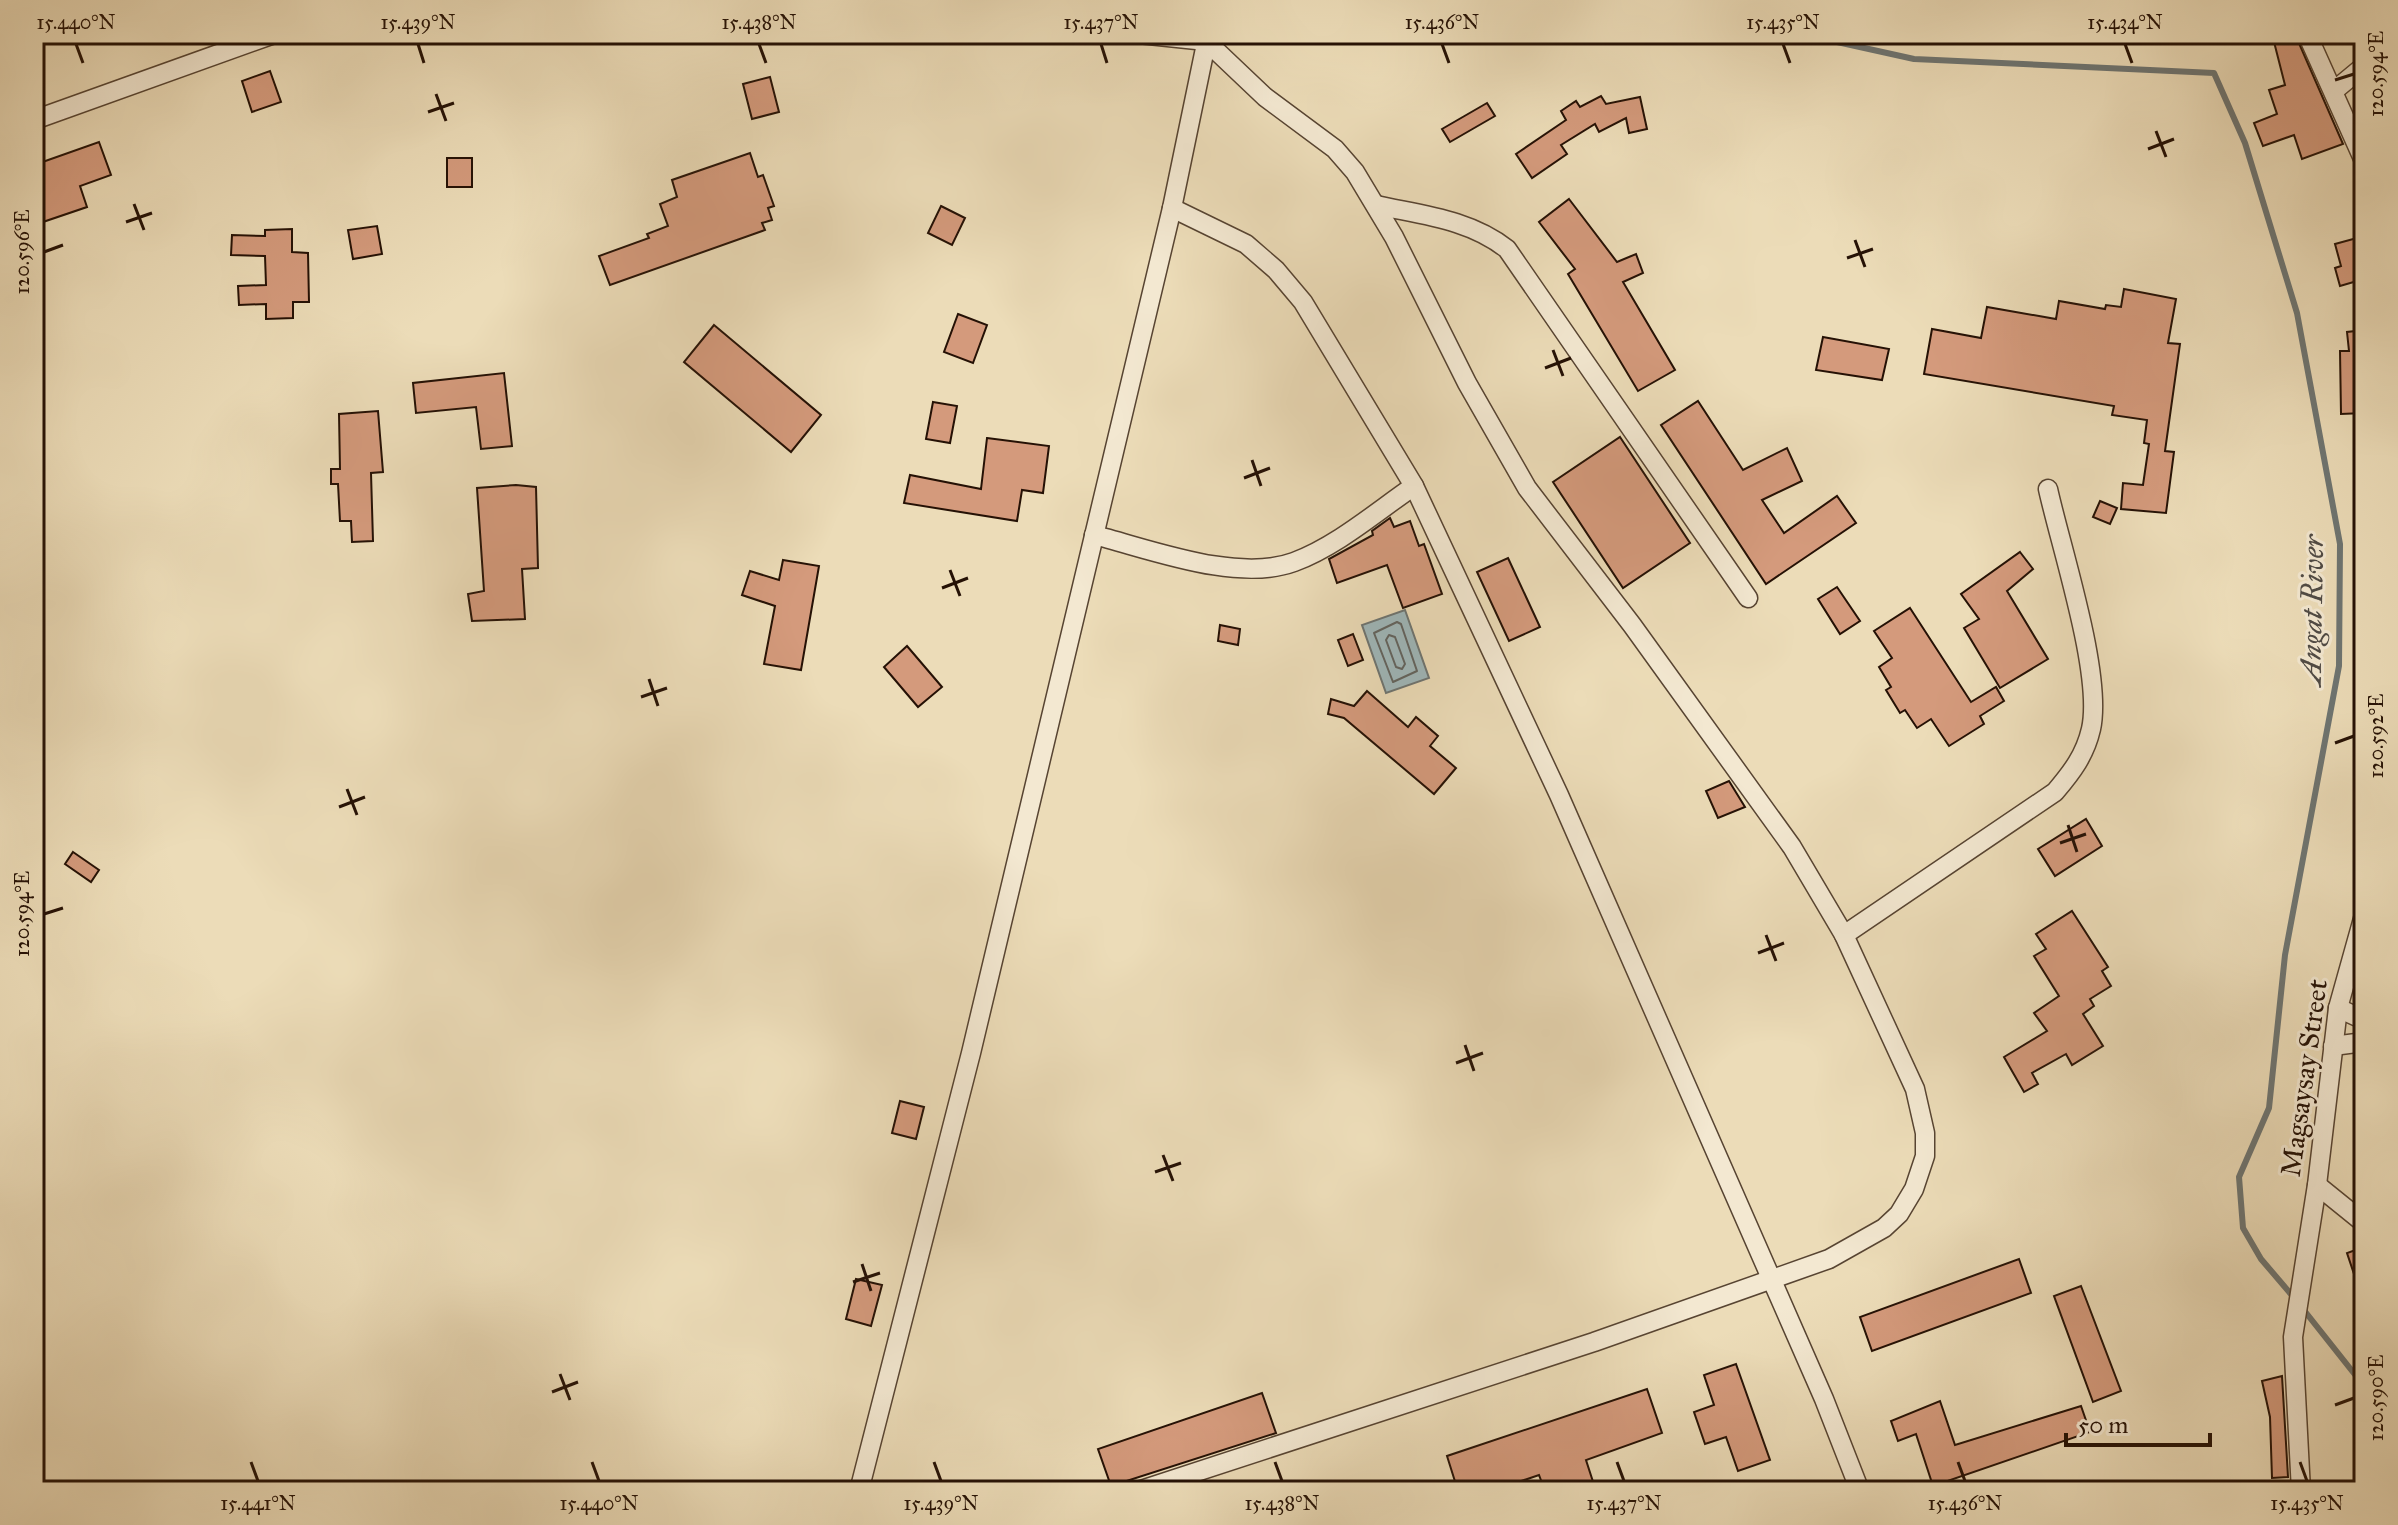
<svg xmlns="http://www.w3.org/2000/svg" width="2398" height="1525" viewBox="0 0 2398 1525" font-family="'IM FELL Great Primer',serif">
<rect width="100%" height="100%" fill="#ecdcb8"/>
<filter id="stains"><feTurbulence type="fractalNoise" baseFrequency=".0025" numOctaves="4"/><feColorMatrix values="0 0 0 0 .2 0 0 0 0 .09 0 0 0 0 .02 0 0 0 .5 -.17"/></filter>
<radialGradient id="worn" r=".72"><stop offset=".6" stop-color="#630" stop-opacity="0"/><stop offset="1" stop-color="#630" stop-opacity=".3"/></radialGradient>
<!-- water -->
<path fill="#9fb8bb" stroke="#6e7572" stroke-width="2" d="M 1405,610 L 1429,678 L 1386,693 L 1362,625 Z"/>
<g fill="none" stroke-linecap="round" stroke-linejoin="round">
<!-- shore -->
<g stroke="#626460" stroke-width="2">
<path d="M 1397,622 L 1401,624 L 1417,671 L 1393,682 L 1374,633 Z"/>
<path d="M 1389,635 L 1395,637 L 1405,664 L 1402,669 L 1396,667 L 1386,640 Z"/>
</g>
<!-- stream -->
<g stroke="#6e7572" stroke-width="6">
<path d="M 1801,34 L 1914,59 L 2214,73 L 2245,143 L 2297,313 L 2340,544 L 2339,666 L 2285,955 L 2269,1108 L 2239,1177 L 2243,1228 L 2261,1259 L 2296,1300"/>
<path d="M 34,36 L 38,34"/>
<path d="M 2303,1309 L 2364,1386"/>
</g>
</g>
<!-- building -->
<g fill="#d49a7c" stroke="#251105" stroke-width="2">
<path d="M 2272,34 L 2295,34 L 2343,144 L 2302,159 L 2294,135 L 2263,146 L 2254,123 L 2277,114 L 2269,90 L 2285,85 Z"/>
<path d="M 270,71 L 281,102 L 252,112 L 242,81 Z"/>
<path d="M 770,77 L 779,112 L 752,119 L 743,84 Z"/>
<path d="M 1601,96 L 1606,104 L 1640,97 L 1647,129 L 1629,133 L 1626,118 L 1599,132 L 1595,124 L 1561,145 L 1567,154 L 1532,178 L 1516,154 L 1566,120 L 1561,111 L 1576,101 L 1580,107 Z"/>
<path d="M 1487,103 L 1495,116 L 1450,142 L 1442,129 Z"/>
<path d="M 99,142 L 111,175 L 80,186 L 87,207 L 34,225 L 34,165 Z"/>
<path d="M 750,153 L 758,177 L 763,175 L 774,206 L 768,208 L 772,220 L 762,223 L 765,230 L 610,285 L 599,256 L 649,238 L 647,234 L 668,226 L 660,204 L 677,197 L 672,180 Z"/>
<rect x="447" y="158" width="25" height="29"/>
<path d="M 1569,199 L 1617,262 L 1636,254 L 1643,273 L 1623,282 L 1675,370 L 1638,391 L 1568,274 L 1575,269 L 1539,222 Z"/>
<path d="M 941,206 L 965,218 L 952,245 L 928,233 Z"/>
<path d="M 377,226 L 382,254 L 353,259 L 348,230 Z"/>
<path d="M 292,229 L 292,252 L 308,253 L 309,302 L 293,302 L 293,318 L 266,319 L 266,304 L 239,305 L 238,286 L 266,285 L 265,256 L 231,255 L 232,235 L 265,236 L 265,230 Z"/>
<path d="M 2364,236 L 2364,279 L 2340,286 L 2335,268 L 2341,266 L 2335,244 Z"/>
<path d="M 2124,289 L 2176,299 L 2168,343 L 2180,344 L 2165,451 L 2174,452 L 2166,513 L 2121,509 L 2123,483 L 2143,485 L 2149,444 L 2144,443 L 2147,420 L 2112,415 L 2114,406 L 1924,374 L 1932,329 L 1981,338 L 1987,307 L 2056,319 L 2059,301 L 2105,309 L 2106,305 L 2121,307 Z"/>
<path d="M 958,314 L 987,325 L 973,363 L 944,352 Z"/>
<path d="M 714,325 L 821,415 L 791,452 L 684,362 Z"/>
<path d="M 2364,330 L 2364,413 L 2341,414 L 2340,351 L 2349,351 L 2347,332 Z"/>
<path d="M 1823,337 L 1889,349 L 1882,380 L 1816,370 Z"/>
<path d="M 504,373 L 512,446 L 481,449 L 476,407 L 416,413 L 413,383 Z"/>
<path d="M 1698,401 L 1743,470 L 1787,448 L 1802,481 L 1762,500 L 1784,533 L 1837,496 L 1856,523 L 1766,584 L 1661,425 Z"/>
<path d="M 933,402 L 957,406 L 950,443 L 926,439 Z"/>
<path d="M 378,411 L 383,472 L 371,473 L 373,541 L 352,542 L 351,521 L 340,521 L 338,484 L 331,484 L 331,469 L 340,469 L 339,414 Z"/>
<path d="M 1620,437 L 1690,543 L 1623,588 L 1553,482 Z"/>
<path d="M 987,438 L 1049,446 L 1043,493 L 1022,490 L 1017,521 L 904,503 L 910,475 L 981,489 Z"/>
<path d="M 516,485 L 536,487 L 538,568 L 522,569 L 525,619 L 472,621 L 468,594 L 484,591 L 477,488 Z"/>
<path d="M 2100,501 L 2117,508 L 2110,524 L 2093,517 Z"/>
<path d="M 1390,518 L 1394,527 L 1410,521 L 1419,546 L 1424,544 L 1442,594 L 1403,608 L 1387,565 L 1337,583 L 1329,559 L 1373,535 L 1372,531 Z"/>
<path d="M 2020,552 L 2033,569 L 2007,591 L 2048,659 L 2000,688 L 1964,628 L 1979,619 L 1961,594 Z"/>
<path d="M 1508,558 L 1540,627 L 1509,641 L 1477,572 Z"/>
<path d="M 783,560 L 819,566 L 801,670 L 764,664 L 775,606 L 742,595 L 750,571 L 779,580 Z"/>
<path d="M 1837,587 L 1860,621 L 1840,634 L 1818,599 Z"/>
<path d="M 1910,608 L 1971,702 L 1996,687 L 2004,701 L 1980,716 L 1984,724 L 1949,746 L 1931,719 L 1917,728 L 1905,710 L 1900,713 L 1886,690 L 1891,687 L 1879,667 L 1892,658 L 1874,631 Z"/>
<path d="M 1220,625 L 1240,629 L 1238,645 L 1218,641 Z"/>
<path d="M 1353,634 L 1363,660 L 1348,666 L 1338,640 Z"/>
<path d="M 907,646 L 942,687 L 918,707 L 884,667 Z"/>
<path d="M 1367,691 L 1408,727 L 1416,717 L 1438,736 L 1430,746 L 1456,768 L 1434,794 L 1344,718 L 1328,714 L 1331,699 L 1354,706 Z"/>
<path d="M 1729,781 L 1745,807 L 1718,818 L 1706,791 Z"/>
<path d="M 2086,819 L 2102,846 L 2055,876 L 2038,849 Z"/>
<path d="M 73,852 L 99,870 L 91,882 L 65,864 Z"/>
<path d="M 2072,911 L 2108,967 L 2102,971 L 2111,986 L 2090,999 L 2094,1006 L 2083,1014 L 2103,1046 L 2072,1065 L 2066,1054 L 2032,1073 L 2038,1084 L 2024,1092 L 2004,1057 L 2047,1031 L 2034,1013 L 2059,996 L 2034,956 L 2046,949 L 2036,934 Z"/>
<path d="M 900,1101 L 924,1107 L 916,1139 L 892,1133 Z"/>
<path d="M 2364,1247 L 2364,1294 L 2361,1295 L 2347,1253 Z"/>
<path d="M 2019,1259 L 2031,1293 L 1872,1351 L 1860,1317 Z"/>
<path d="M 856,1279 L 882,1285 L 871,1326 L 846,1319 Z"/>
<path d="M 2081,1286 L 2121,1391 L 2093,1402 L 2054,1296 Z"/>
<path d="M 1736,1364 L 1770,1460 L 1738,1471 L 1726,1437 L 1705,1444 L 1694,1412 L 1714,1405 L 1704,1375 Z"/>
<path d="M 2282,1376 L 2288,1477 L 2272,1478 L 2270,1417 L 2262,1381 Z"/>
<path d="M 1647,1389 L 1662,1433 L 1586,1460 L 1596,1491 L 1545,1491 L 1539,1475 L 1492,1491 L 1458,1491 L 1447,1456 Z"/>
<path d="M 1262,1393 L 1276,1433 L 1111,1486 L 1098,1449 Z"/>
<path d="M 1940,1401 L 1955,1445 L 2081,1406 L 2090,1432 L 1933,1486 L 1916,1434 L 1898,1441 L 1891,1421 Z"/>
</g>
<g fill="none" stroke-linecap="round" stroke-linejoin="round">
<!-- minor casing -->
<g stroke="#574432" stroke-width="21">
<g id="minor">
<path d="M 2307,34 L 2364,161"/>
<path d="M 2335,90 L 2364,66"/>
<path d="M 34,120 L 274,34"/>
<path d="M 1376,205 C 1421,215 1469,219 1507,249 L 1748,598"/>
<path d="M 1172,208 L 1246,244 L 1276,270 L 1303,302 L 1414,486 L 1559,795 L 1824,1399 L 1860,1491"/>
<path d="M 1094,535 C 1150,549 1237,583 1294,562 C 1337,546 1376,512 1414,486"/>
<path d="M 1844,935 L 2055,792 C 2072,772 2085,755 2091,729 C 2103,675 2061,548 2048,489"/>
<path d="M 2338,1008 L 2364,1020"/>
<path d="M 2333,1046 L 2364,1042"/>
<path d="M 2317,1185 L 2364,1223"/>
<path d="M 859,1491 L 971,1053 L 1172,208 L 1208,34"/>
<path d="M 1138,1491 L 1594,1342 L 1829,1259 L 1884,1228 L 1899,1214 L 1914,1189 L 1925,1156 L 1925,1133 L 1915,1089 L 1844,935 L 1792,847 L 1632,625 L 1527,488 L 1467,383 L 1394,237 L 1355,172 L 1335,149 L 1265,97 L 1206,41 L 1139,34"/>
<path d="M 2301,1491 L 2293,1337 L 2317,1185 L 2338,1008 L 2364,915"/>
</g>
</g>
<!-- minor -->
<use href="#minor" stroke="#f3e8d1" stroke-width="18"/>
</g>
<!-- ticks -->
<path fill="none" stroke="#251105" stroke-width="3" d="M 76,44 L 83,63M 418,44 L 424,63M 759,44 L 766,63M 1101,44 L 1107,63M 1442,44 L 1449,63M 1783,44 L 1790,63M 2125,44 L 2132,63M 2335,80 L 2354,74M 436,94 L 446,121M 428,112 L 454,103M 2156,131 L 2166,157M 2148,149 L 2174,139M 134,204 L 144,230M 126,222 L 152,213M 1855,240 L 1865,267M 44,252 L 63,245M 1847,258 L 1873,249M 1553,350 L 1563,376M 1545,368 L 1571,358M 1252,460 L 1261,486M 1244,478 L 1270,468M 950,570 L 960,596M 942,588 L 968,578M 649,679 L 658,706M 641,697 L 667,688M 2335,743 L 2354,736M 347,789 L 357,815M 339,807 L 365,797M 2068,825 L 2077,852M 2060,843 L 2086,834M 44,914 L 63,908M 1766,935 L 1776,961M 1758,953 L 1784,943M 1465,1045 L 1474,1071M 1456,1063 L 1483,1053M 1163,1155 L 1173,1181M 1155,1172 L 1181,1163M 862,1264 L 871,1291M 853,1282 L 880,1273M 560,1374 L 570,1400M 552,1392 L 578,1382M 2335,1405 L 2354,1398M 251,1462 L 258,1481M 592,1462 L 599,1481M 934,1462 L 941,1481M 1275,1462 L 1282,1481M 1617,1462 L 1624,1481M 1958,1462 L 1965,1481M 2300,1462 L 2307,1481"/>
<g text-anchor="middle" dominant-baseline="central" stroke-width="6" stroke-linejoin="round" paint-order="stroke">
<!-- street labels -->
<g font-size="28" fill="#251105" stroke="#f3e8d1">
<text transform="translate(2304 1078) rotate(-82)">Magsaysay Street</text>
</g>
<!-- water labels -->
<g font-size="30" font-style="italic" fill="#504b45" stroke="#f3e8d1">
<text transform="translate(2312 610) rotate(-89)">Angat River</text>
</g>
</g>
<!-- margin -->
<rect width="2398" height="1525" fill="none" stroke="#ecdcb8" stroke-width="88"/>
<!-- scale -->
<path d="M2066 1433v12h144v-12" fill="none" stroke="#251105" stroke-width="4"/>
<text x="2078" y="1433" font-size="24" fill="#251105" stroke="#f3e8d1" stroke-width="6" paint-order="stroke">50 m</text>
<rect x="44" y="44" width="2310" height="1437" fill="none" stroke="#251105" stroke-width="3"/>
<g font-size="20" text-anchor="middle" fill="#251105">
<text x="76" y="29">15.440°N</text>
<text x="418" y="29">15.439°N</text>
<text x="759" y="29">15.438°N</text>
<text x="1101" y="29">15.437°N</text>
<text x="1442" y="29">15.436°N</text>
<text x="1783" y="29">15.435°N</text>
<text x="2125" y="29">15.434°N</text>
<text transform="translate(2376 74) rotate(-90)" y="7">120.594°E</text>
<text transform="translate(22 252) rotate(-90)" y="7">120.596°E</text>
<text transform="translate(2376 736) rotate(-90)" y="7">120.592°E</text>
<text transform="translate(22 914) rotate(-90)" y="7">120.594°E</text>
<text transform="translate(2376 1398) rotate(-90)" y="7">120.590°E</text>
<text x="258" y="1510">15.441°N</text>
<text x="599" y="1510">15.440°N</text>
<text x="941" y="1510">15.439°N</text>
<text x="1282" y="1510">15.438°N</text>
<text x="1624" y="1510">15.437°N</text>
<text x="1965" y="1510">15.436°N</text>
<text x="2307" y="1510">15.435°N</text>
</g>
<rect width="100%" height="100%" filter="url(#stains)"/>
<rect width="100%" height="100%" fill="url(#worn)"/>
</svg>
